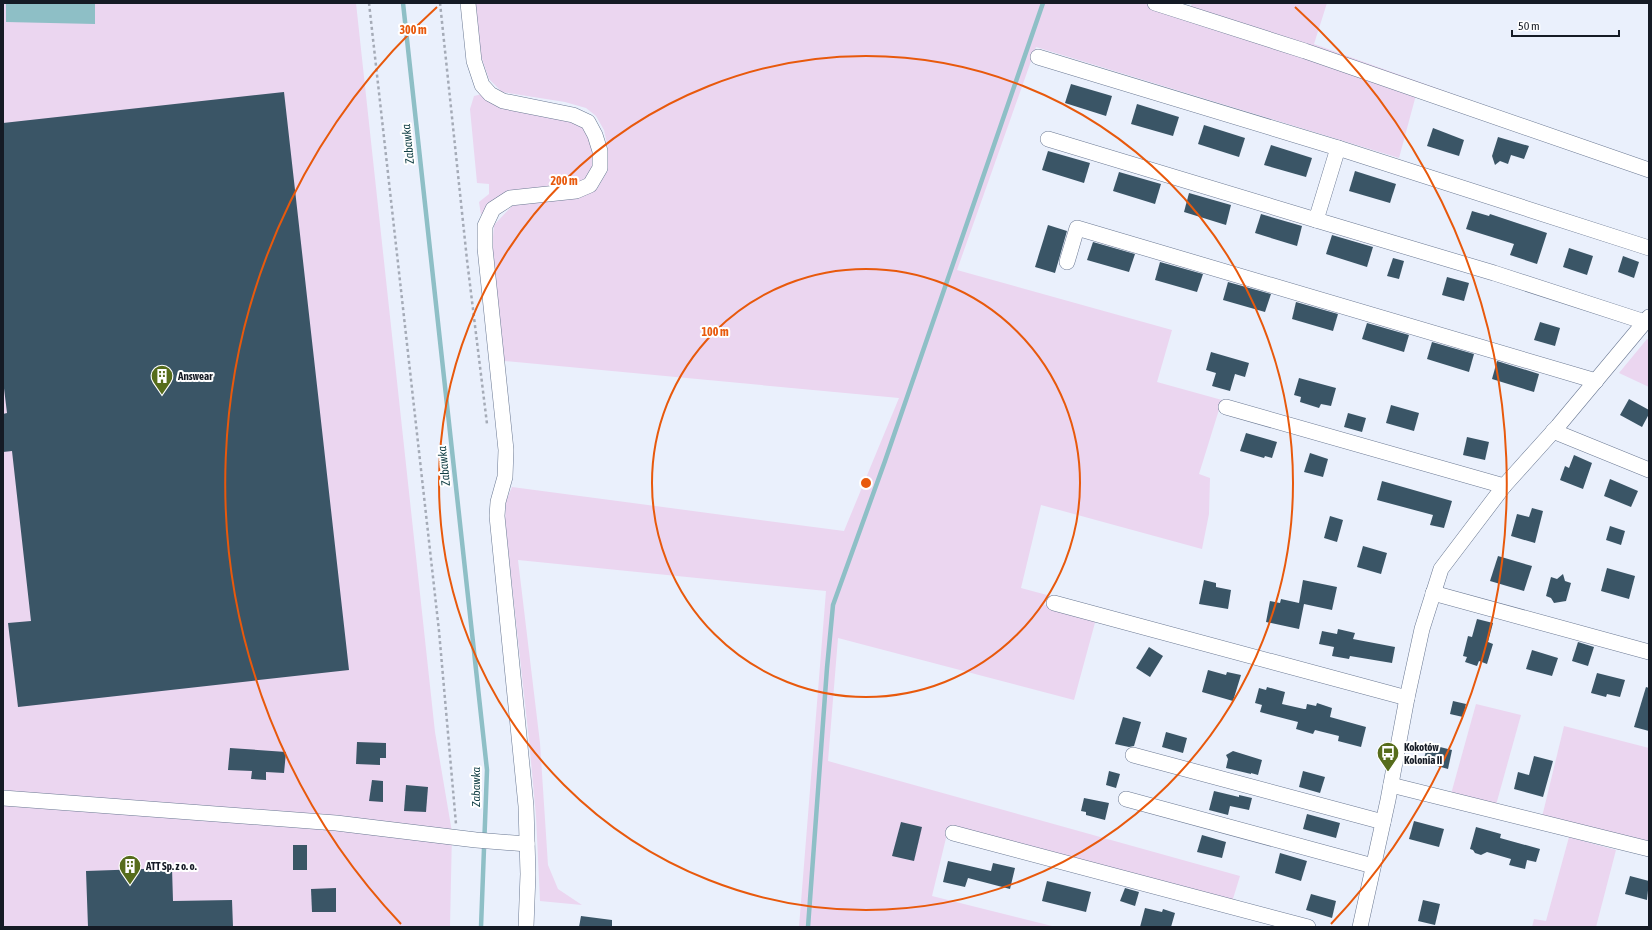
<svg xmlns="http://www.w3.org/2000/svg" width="1652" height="930" viewBox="0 0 1652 930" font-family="'Asap Condensed',sans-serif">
<rect width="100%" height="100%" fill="#eaf0fc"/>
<!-- green -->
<g fill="#ebd6f0">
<path d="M 3,3 L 356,3 L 435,732 L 452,832 L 450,927 L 3,927 Z"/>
<path d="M 475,3 L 1169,3 L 1190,10 L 1192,3 L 1327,3 L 1314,44 L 1575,138 L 1416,95 L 1399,158 L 1036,47 L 957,270 L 1172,330 L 1157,382 L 1222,400 L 1199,474 L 1210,478 L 1209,514 L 1202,549 L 1041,505 L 1021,588 L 1047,595 L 1044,605 L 1096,619 L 1074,700 L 838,638 L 828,761 L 1240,876 L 1232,902 L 947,834 L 932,896 L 1056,927 L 799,927 L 826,591 L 518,560 L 540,743 L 548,865 L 558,889 L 582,905 L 540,901 L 536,816 L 529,740 L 505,521 L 506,501 L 512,487 L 844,531 L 899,398 L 504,361 L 492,249 L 494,225 L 512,206 L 536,200 L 579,196 L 597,189 L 608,170 L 608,149 L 604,130 L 596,116 L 586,108 L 565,102 L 502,92 L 489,79 L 481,56 Z"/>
<path d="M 482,94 L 583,124 L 590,135 L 595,164 L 583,183 L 488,207 L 481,215 L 479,202 L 489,194 L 489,184 L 477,183 L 470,109 L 474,96 Z"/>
<path d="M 1647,339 L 1649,340 L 1649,387 L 1619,373 Z"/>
<path d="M 1476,704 L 1521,715 L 1496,805 L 1451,794 Z"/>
<path d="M 1564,726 L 1649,748 L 1649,844 L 1542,817 Z"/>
<path d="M 1569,837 L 1616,850 L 1596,927 L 1532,927 L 1534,919 L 1546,921 Z"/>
</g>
<!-- water -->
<path fill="#8ebfc6" d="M 6,3 L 95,3 L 95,24 L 6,22 Z"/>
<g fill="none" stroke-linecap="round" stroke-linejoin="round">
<!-- stream -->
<g stroke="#8ebfc6" stroke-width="4.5">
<path d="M 403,3 L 487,770 L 481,927"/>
<path d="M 808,927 L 827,668 L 833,605 L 885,461 L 1043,3"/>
</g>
</g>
<!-- building -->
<g fill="#3a5566">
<path d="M 1071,84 L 1112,96 L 1106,116 L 1065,103 Z"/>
<path d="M 284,92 L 349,670 L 18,707 L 8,623 L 31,621 L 12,451 L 3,452 L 3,414 L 7,413 L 3,380 L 3,123 Z"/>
<path d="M 1137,104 L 1179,117 L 1173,136 L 1131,124 Z"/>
<path d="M 1204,125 L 1245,138 L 1239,157 L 1198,144 Z"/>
<path d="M 1433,128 L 1464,140 L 1459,156 L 1427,146 Z"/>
<path d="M 1498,137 L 1529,146 L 1524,159 L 1511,155 L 1508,164 L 1500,161 L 1495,165 L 1492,156 Z"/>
<path d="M 1271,145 L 1312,158 L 1306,177 L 1264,165 Z"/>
<path d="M 1048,151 L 1090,163 L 1084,183 L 1042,170 Z"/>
<path d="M 1355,171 L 1396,184 L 1390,203 L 1349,191 Z"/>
<path d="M 1119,172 L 1161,184 L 1155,204 L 1113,191 Z"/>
<path d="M 1189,193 L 1231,205 L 1226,225 L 1184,212 Z"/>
<path d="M 1472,211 L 1489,216 L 1490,214 L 1547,233 L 1537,264 L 1510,255 L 1514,244 L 1466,229 Z"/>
<path d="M 1261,214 L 1302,226 L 1297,246 L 1255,233 Z"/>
<path d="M 1048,225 L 1067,231 L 1055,273 L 1035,267 Z"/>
<path d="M 1332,235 L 1373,247 L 1367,267 L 1326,254 Z"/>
<path d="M 1093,242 L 1135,254 L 1129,272 L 1087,260 Z"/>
<path d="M 1569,248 L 1593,256 L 1587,275 L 1563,267 Z"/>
<path d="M 1623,256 L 1639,262 L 1634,278 L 1618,272 Z"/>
<path d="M 1393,258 L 1404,261 L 1399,279 L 1387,276 Z"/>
<path d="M 1160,262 L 1203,274 L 1197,292 L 1155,280 Z"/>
<path d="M 1447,277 L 1469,283 L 1464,301 L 1442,295 Z"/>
<path d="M 1228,282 L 1271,294 L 1265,312 L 1223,300 Z"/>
<path d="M 1296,302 L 1338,314 L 1333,331 L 1292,319 Z"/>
<path d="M 1540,322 L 1560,328 L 1555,346 L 1534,340 Z"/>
<path d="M 1367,323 L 1409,335 L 1404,352 L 1362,339 Z"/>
<path d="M 1432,342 L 1474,354 L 1469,372 L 1427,359 Z"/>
<path d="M 1211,352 L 1249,363 L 1245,377 L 1235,374 L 1230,391 L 1212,386 L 1216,373 L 1206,370 Z"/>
<path d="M 1497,361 L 1539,374 L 1534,392 L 1492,379 Z"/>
<path d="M 1299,378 L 1336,388 L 1331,406 L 1321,404 L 1319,408 L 1300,402 L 1301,397 L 1294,395 Z"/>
<path d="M 1629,399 L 1649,410 L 1649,414 L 1642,427 L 1620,415 Z"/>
<path d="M 1391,405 L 1419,413 L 1414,431 L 1386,423 Z"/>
<path d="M 1348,413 L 1366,418 L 1362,432 L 1344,427 Z"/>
<path d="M 1246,433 L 1277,442 L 1272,458 L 1265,456 L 1264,458 L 1240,451 Z"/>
<path d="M 1467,437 L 1489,442 L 1485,460 L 1463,455 Z"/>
<path d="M 1310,453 L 1328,459 L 1323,477 L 1304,472 Z"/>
<path d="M 1574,455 L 1592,463 L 1583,489 L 1560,480 L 1565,466 L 1569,468 Z"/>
<path d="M 1610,479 L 1638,491 L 1631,507 L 1604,496 Z"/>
<path d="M 1382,481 L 1452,501 L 1444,528 L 1430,525 L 1433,515 L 1377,500 Z"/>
<path d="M 1532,508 L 1543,511 L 1535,543 L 1511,536 L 1517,514 L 1529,517 Z"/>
<path d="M 1330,516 L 1343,520 L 1337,542 L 1324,538 Z"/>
<path d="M 1610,526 L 1625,531 L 1621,545 L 1606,540 Z"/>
<path d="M 1363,546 L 1387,553 L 1381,574 L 1357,567 Z"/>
<path d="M 1498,556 L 1532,566 L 1524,591 L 1490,581 Z"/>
<path d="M 1607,568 L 1635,576 L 1629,599 L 1601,591 Z"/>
<path d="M 1563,574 L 1565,581 L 1571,583 L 1566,601 L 1554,603 L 1551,598 L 1546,596 L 1551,577 L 1557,579 Z"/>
<path d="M 1204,580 L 1216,583 L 1216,587 L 1231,590 L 1228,609 L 1199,604 Z"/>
<path d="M 1303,580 L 1337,587 L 1332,610 L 1304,604 L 1299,629 L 1266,622 L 1270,601 L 1280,603 L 1281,599 L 1299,603 Z"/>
<path d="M 1477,619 L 1493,623 L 1488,642 L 1493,644 L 1487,664 L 1479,661 L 1477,666 L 1465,662 L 1467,657 L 1463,656 L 1468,636 L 1472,637 Z"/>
<path d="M 1338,629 L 1355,633 L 1353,639 L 1395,647 L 1392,663 L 1350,656 L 1349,659 L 1332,656 L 1334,647 L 1319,644 L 1322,631 L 1337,634 Z"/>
<path d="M 1578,642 L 1594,647 L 1588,666 L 1572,661 Z"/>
<path d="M 1149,647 L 1163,656 L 1150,677 L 1136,668 Z"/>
<path d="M 1532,650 L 1558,658 L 1552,676 L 1526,669 Z"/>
<path d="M 1208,670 L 1226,675 L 1227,672 L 1241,675 L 1233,701 L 1202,692 Z"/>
<path d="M 1597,673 L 1625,680 L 1620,697 L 1607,694 L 1606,697 L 1591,693 Z"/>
<path d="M 1267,687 L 1285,692 L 1282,704 L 1304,709 L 1306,709 L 1307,704 L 1316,706 L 1317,703 L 1332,708 L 1330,717 L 1366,727 L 1361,747 L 1338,741 L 1339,736 L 1315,730 L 1313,734 L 1296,729 L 1298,722 L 1260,712 L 1262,705 L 1255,703 L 1259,688 L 1266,690 Z"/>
<path d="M 1646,687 L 1649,688 L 1649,731 L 1634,727 Z"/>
<path d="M 1453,701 L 1466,704 L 1463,717 L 1450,714 Z"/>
<path d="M 1123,717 L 1141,722 L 1134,746 L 1129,747 L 1115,744 Z"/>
<path d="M 1166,732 L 1187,738 L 1183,753 L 1162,747 Z"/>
<path d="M 357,742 L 386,743 L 386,758 L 380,758 L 380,765 L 356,764 Z"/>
<path d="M 1428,744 L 1452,750 L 1448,769 L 1423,762 Z"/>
<path d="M 230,748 L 286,752 L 284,773 L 266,772 L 266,780 L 251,779 L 252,771 L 228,770 Z"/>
<path d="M 1233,751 L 1262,760 L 1258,775 L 1251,773 L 1251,774 L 1226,768 L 1228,759 L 1226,755 Z"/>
<path d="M 1534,756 L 1553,761 L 1543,797 L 1514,789 L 1518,772 L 1529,775 Z"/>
<path d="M 1109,771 L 1120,774 L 1116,788 L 1106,785 Z"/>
<path d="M 1303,771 L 1325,777 L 1320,793 L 1299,787 Z"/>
<path d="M 372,780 L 383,781 L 383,802 L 369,801 Z"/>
<path d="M 406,785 L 428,787 L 426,812 L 404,811 Z"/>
<path d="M 1214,791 L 1239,797 L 1239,795 L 1252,798 L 1249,810 L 1230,806 L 1228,815 L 1209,810 Z"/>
<path d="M 1084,798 L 1109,803 L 1105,820 L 1086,815 L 1086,812 L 1081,811 Z"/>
<path d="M 1307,814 L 1340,823 L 1336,838 L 1303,829 Z"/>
<path d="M 1414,821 L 1444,829 L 1439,847 L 1409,839 Z"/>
<path d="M 901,822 L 922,827 L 914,861 L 892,856 Z"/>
<path d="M 1476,827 L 1501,834 L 1500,838 L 1540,849 L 1536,862 L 1527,860 L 1525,869 L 1509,865 L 1511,859 L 1487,852 L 1481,855 L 1475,853 L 1473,850 L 1470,849 Z"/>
<path d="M 1202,835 L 1226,842 L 1222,858 L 1197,852 Z"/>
<rect x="293" y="845" width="14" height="25"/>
<path d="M 1280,853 L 1307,861 L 1301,881 L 1275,873 Z"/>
<path d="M 948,861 L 991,871 L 993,863 L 1015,868 L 1010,889 L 968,878 L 965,887 L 943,882 Z"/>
<path d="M 172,868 L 173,901 L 232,900 L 233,927 L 88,927 L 86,871 Z"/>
<path d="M 1630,876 L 1649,881 L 1647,900 L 1625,894 Z"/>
<path d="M 1047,881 L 1091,892 L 1086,912 L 1042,901 Z"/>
<path d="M 336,888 L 336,912 L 312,912 L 311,889 Z"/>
<path d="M 1125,888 L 1139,892 L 1135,906 L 1120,901 Z"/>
<path d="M 1311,894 L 1336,901 L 1332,918 L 1306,910 Z"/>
<path d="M 1423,900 L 1440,904 L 1435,925 L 1418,921 Z"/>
<path d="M 1145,908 L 1162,912 L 1163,909 L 1175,913 L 1171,927 L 1140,927 Z"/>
<path d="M 581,916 L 612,920 L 612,927 L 579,927 Z"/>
</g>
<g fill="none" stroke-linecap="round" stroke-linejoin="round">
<!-- minor casing -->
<g stroke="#6b7993" stroke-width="16">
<g id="minor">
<path d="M 468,3 L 474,61 L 482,85 L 490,94 L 503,101 L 573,115 L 588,122 L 595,135 L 600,151 L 600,168 L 590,185 L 576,191 L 510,198 L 493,209 L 485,226 L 485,248 L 506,450 L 505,477 L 498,502 L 497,516 L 526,806 L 528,874 L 526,927"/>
<path d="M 1155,3 L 1305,51 L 1649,170"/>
<path d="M 1038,57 L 1338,148 L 1649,248"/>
<path d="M 1048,139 L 1316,220 L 1338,148"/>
<path d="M 1316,220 L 1494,273 L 1645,322"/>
<path d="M 1067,262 L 1077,228 L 1596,381"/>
<path d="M 1226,407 L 1504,486"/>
<path d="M 1553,431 L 1649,470"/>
<path d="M 1433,593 L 1649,652"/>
<path d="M 1054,603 L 1407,698"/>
<path d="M 1133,755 L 1383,822"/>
<path d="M 1391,785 L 1649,849"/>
<path d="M 3,798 L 336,823 L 476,840 L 527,844"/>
<path d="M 1126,799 L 1373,866"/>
<path d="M 953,833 L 1308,927"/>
<path d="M 1360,927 L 1388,800 L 1407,698 L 1422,629 L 1441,569 L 1504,486 L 1558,426 L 1649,317"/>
</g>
</g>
<!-- path -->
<g stroke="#a5abb7" stroke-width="2.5" stroke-dasharray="3 3" stroke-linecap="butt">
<path d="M 369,3 L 439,631 L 456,824"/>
<path d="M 440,3 L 467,260 L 487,424"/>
</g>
<!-- minor -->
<use href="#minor" stroke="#fff" stroke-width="15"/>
</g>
<!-- distance rings -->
<g fill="none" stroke="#e8590c" stroke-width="2">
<circle cx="866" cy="483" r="214"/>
<circle cx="866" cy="483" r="427"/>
<path d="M401 924A641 641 0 0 1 437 7M1295 7A641 641 0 0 1 1331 924"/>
</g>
<!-- icons -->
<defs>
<g id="building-pin" transform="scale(1.15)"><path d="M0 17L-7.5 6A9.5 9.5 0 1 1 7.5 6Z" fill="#566c1b" stroke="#fff"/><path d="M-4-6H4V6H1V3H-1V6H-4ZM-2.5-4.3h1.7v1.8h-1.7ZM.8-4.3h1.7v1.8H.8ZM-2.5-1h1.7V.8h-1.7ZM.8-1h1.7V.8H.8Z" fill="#fff"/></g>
<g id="bus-pin" transform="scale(1.15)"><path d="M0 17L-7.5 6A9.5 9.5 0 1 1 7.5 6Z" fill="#566c1b" stroke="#fff"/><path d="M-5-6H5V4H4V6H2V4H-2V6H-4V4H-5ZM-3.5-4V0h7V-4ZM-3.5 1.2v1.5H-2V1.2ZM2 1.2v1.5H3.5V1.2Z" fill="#fff"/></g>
</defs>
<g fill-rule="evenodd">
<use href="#building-pin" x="162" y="376"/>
<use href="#bus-pin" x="1388" y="753"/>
<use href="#building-pin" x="130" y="866"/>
</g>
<g text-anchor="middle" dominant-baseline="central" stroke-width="4" stroke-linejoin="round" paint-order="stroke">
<!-- poi labels -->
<g font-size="11" font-weight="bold" fill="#151b25" stroke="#fff" text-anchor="start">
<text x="178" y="376">Answear</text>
<text x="1404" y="747">Kokotów<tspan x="1404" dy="13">Kolonia II</tspan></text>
<text x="146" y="866">ATT Sp. z o. o.</text>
</g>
<!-- water labels -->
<g font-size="12" font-style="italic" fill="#113f45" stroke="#fff">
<text transform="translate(408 144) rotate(-96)">Zabawka</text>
<text transform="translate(444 466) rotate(-96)">Zabawka</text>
<text transform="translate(476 787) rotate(-90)">Zabawka</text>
</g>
</g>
<circle cx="866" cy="483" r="6" fill="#e8590c" stroke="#fff" stroke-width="2"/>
<g font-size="12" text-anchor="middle" font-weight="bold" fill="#e8590c" stroke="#fff" stroke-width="4" stroke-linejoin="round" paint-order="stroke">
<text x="413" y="34">300 m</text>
<text x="564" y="185">200 m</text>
<text x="715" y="336">100 m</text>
</g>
<!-- border -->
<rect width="1652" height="930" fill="none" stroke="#151b25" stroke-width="8"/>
<!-- scale -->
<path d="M1512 30v6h107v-6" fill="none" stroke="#151b25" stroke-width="2"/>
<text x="1518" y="30" font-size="12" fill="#151b25" stroke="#ffffff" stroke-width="3" paint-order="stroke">50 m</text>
</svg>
